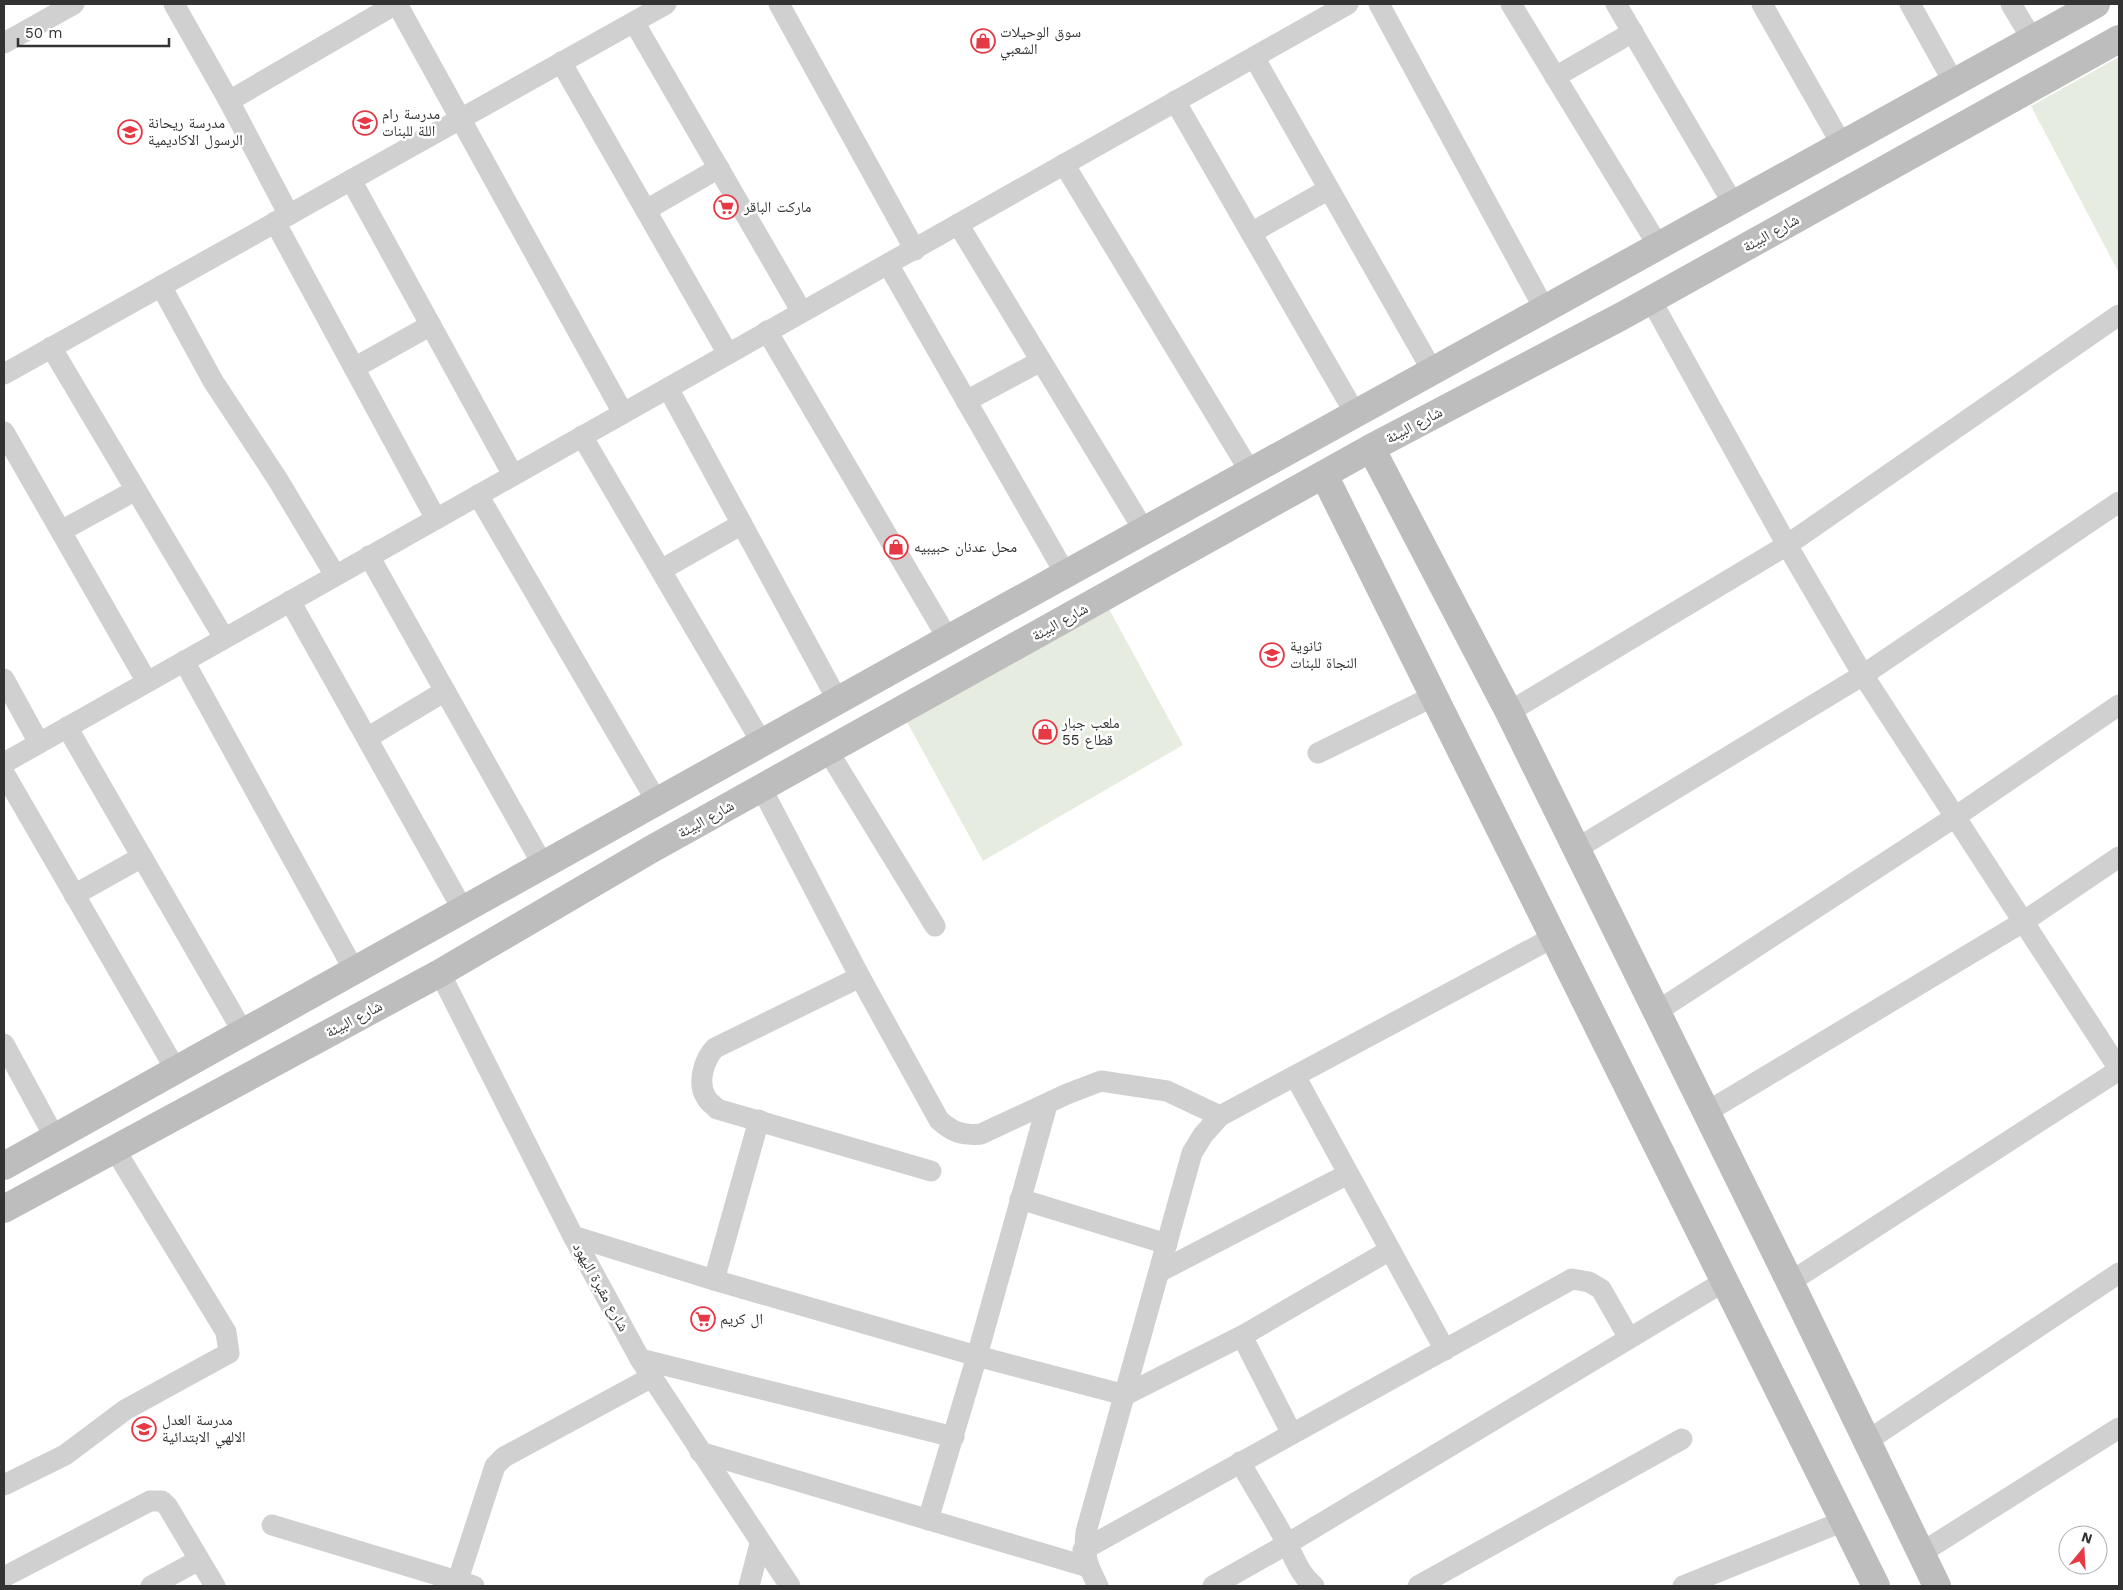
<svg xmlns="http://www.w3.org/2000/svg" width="2123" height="1590" viewBox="0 0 2123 1590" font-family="'Work Sans','Noto Naskh Arabic',sans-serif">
<rect width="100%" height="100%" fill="#fff"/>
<!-- green -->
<g fill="#e6ecdf">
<path d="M 2119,57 L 2119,273 L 2031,106 Z"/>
<path d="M 1103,598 L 1183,745 L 983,861 L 901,711 Z"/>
</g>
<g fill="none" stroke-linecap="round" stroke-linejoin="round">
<!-- street -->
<g stroke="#d0d0d0" stroke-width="21">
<path d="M 174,4 L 229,101 L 289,215"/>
<path d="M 397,4 L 623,413"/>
<path d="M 779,4 L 915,250"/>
<path d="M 1379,4 L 1545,310"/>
<path d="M 1511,4 L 1659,247"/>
<path d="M 1616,4 L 1734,205"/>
<path d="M 1762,4 L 1842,145"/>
<path d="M 1910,4 L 1954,83"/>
<path d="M 2011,4 L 2032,39"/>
<path d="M 634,22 L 802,312"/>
<path d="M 4,43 L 74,4"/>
<path d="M 1254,57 L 1433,372"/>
<path d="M 561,62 L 728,354"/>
<path d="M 1555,77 L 1633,32"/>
<path d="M 229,101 L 396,4"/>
<path d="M 1175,101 L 1356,415"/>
<path d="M 1064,164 L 1251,473"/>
<path d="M 351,180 L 513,475"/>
<path d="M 646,210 L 719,168"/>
<path d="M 275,222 L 436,519"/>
<path d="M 958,224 L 1145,532"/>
<path d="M 1251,233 L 1329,189"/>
<path d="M 888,264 L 1066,575"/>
<path d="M 161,286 L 213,381 L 278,480 L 335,575"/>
<path d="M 1651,300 L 1787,545 L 1863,675 L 2119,1069"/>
<path d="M 767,331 L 948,639"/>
<path d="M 51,347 L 224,638"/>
<path d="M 354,368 L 431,325"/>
<path d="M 4,374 L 666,4"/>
<path d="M 668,388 L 838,701"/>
<path d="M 966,401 L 1041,361"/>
<path d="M 4,432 L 147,682"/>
<path d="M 582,436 L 762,743"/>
<path d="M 478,495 L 657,802"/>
<path d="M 61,531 L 136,490"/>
<path d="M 369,556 L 543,865"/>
<path d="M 661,570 L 742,524"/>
<path d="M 290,601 L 463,910"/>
<path d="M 184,661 L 354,970"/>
<path d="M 4,679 L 39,743"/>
<path d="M 1509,712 L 1787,545 L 2119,315"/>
<path d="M 67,727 L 243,1032"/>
<path d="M 367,738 L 445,691"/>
<path d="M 828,751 L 935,926"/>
<path d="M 1318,753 L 1434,696"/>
<path d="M 4,763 L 1348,4"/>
<path d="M 4,773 L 176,1070"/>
<path d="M 762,789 L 860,977 L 939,1120 C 952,1132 963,1136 981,1134 L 1067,1094 L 1101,1081 L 1167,1091 L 1220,1116"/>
<path d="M 1576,849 L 1863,675 L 2119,502"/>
<path d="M 74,895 L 142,857"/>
<path d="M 440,973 L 573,1236 L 640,1359 L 790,1586"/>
<path d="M 860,977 L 715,1048 C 704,1059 697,1083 706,1097 C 708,1102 714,1105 717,1109 L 931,1171"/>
<path d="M 1656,1012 L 1955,817 L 2119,705"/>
<path d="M 4,1044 L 55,1138"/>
<path d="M 1295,1076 L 1445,1350"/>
<path d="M 1705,1113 L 2023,922 L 2119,857"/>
<path d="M 1020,1199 L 1167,1244"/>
<path d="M 573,1236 L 714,1280 L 977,1356 L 1047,1105"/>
<path d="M 1159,1272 L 1348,1174"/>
<path d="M 714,1280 L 759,1120"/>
<path d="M 1790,1282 L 2119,1070"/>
<path d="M 1242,1336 L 1292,1434"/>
<path d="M 640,1359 L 954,1437"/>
<path d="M 1867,1441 L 2119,1273"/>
<path d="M 700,1452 L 1088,1567"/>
<path d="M 1240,1462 C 1255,1489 1273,1516 1287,1544 C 1295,1559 1300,1575 1314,1586"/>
<path d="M 4,1485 L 65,1455 L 125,1410 L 229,1353 L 226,1332 L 114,1148"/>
<path d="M 928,1520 L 977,1356 L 1125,1395 L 1242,1336 L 1390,1250"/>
<path d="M 272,1525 L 474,1586"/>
<path d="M 1083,1550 L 1572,1279 L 1589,1282 L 1601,1289 L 1629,1338"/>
<path d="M 1921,1553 L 2119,1428"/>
<path d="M 4,1577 L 150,1501 L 162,1501 L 168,1507 L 215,1586"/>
<path d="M 151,1586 L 199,1560"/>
<path d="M 456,1586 L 495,1466 L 504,1457 L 652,1377"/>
<path d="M 749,1586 L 760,1544"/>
<path d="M 1098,1586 C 1088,1566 1083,1556 1086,1532 L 1192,1153 L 1203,1135 L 1220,1116 L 1554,937"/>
<path d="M 1213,1586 L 1287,1544 L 1725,1281"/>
<path d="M 1418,1586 L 1682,1439"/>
<path d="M 1683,1586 L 1844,1521"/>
</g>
<!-- secondary -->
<g stroke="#bdbdbd" stroke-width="28">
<path d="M 1371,448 L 1509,712 L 1790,1282 L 1937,1586"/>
<path d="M 1324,475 L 1876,1586"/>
<path d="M 4,1166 L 948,639 L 2096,4"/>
<path d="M 4,1209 L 440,973 L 650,850 L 1371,448 L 1622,316 L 2119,39"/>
</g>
</g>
<!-- icons -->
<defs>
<g id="shop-ring" transform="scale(1.25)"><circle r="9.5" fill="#fff" stroke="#e63946" stroke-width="1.5"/><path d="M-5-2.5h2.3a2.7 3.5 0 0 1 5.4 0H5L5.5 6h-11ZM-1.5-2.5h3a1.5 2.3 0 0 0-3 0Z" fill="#e63946"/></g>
<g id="school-ring" transform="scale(1.25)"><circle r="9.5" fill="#fff" stroke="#e63946" stroke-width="1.5"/><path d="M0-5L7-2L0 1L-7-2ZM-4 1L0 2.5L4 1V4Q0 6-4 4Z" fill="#e63946"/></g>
<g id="supermarket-ring" transform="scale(1.25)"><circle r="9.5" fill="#fff" stroke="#e63946" stroke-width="1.5"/><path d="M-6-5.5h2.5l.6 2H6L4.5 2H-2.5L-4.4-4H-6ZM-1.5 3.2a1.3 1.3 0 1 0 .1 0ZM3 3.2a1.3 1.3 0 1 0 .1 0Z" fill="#e63946"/></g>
</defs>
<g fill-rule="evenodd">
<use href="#shop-ring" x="983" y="41"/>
<use href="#school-ring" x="365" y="123"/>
<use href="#school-ring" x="130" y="132"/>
<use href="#supermarket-ring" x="726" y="207"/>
<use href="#shop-ring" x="896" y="547"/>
<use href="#school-ring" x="1272" y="655"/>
<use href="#shop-ring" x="1045" y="732"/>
<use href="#supermarket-ring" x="703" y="1319"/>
<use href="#school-ring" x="144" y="1429"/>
</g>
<g text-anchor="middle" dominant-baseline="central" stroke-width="5" stroke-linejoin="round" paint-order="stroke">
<!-- poi labels -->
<g font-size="15" fill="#333" stroke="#fff" text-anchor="start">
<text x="1000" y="32">سوق الوحيلات<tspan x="1000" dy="17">الشعبي</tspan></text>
<text x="382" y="114">مدرسة رام<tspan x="382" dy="17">اللة للبنات</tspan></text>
<text x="148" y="123">مدرسة ريحانة<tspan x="148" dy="17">الرسول الاكاديمية</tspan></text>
<text x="744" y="207">ماركت الباقر</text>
<text x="914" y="547">محل عدنان حبيبيه</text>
<text x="1290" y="646">ثانوية<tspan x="1290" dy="17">النجاة للبنات</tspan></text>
<text x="1062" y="723">ملعب جبار<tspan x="1062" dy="17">قطاع 55</tspan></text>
<text x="720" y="1319">ال كريم</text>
<text x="162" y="1420">مدرسة العدل<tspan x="162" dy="17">الالهي الابتدائية</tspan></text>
</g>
<!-- street labels -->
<g font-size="15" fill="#333" stroke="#fff">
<text transform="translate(1771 233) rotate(-29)">شارع البيئة</text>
<text transform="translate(1414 425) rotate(-28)">شارع البيئة</text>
<text transform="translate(1060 622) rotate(-29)">شارع البيئة</text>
<text transform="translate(706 819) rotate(-29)">شارع البيئة</text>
<text transform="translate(354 1019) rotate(-28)">شارع البيئة</text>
<text transform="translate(601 1287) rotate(61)">شارع مقبرة اليهود</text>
</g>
</g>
<!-- border -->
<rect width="2123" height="1590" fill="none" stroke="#333333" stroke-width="10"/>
<!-- north arrow -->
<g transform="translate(2083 1550) rotate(18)"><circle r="24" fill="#ffffff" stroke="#adadad"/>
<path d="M0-4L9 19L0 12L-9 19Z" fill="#e63946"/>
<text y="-8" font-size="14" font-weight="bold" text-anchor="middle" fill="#333333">N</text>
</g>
<!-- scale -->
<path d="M18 38v8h151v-8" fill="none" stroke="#333333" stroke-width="2.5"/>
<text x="25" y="38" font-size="15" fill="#333333" stroke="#ffffff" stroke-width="4" paint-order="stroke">50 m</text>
</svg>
